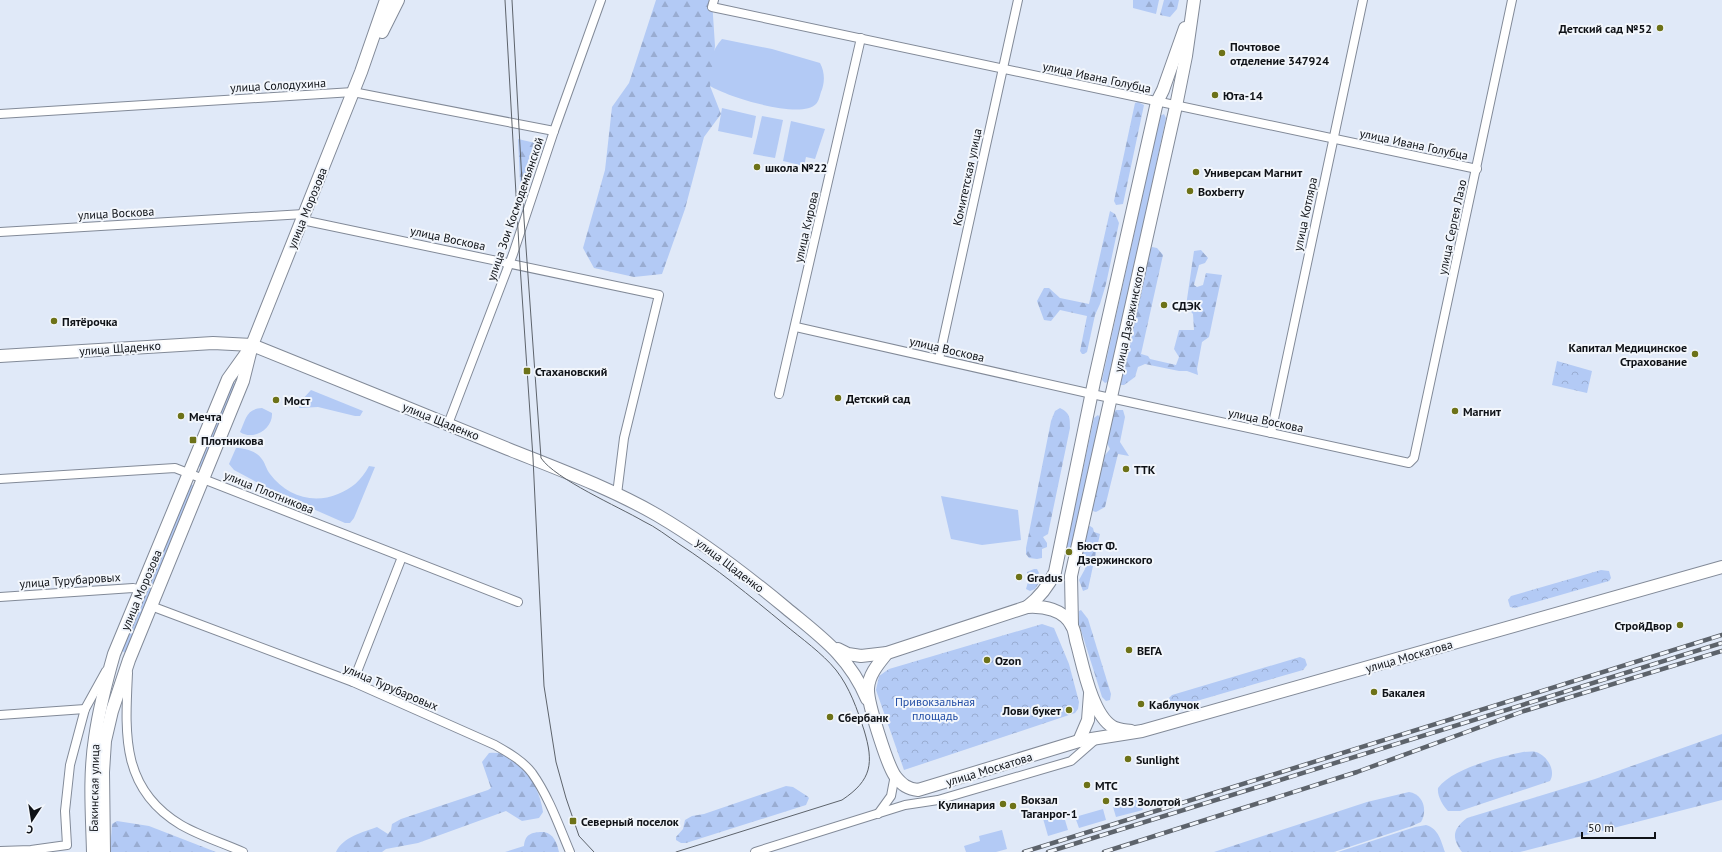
<svg xmlns="http://www.w3.org/2000/svg" width="1722" height="852" viewBox="0 0 1722 852" font-family="'PT Sans',sans-serif">
<defs>
<pattern id="forest-firs" width="22" height="20" patternUnits="userSpaceOnUse"><rect width="22" height="20" fill="#b3caf5"/><path d="M5 1l3.5 6h-7zM16 11l3.5 6h-7z" fill="#99acd1"/></pattern>
<pattern id="park-crowns" width="20" height="18" patternUnits="userSpaceOnUse"><rect width="20" height="18" fill="#b3caf5"/><path d="M2 6a3 3 0 1 1 6 0M12 15a3 3 0 1 1 6 0" fill="none" stroke="#99acd1"/></pattern>
</defs>
<rect width="100%" height="100%" fill="#e0e9f8"/>
<!-- grass -->
<g fill="#b3caf5">
<path d="M 722,39 L 772,49 L 820,63 C 825,72 825,83 821,92 C 820,95 819,101 816,104 C 801,120 728,97 710,86 C 709,69 709,53 722,39 Z"/>
<path d="M 722,108 L 756,116 L 752,138 L 718,131 Z"/>
<path d="M 1164,114 L 1166,118 L 1110,381 L 1105,383 L 1102,380 L 1160,116 Z"/>
<path d="M 762,116 L 783,120 L 775,158 L 753,154 Z"/>
<path d="M 791,121 L 825,129 L 815,159 L 806,157 L 804,166 L 783,161 Z"/>
<path d="M 231,382 L 237,384 L 203,468 L 198,466 Z"/>
<path d="M 311,390 L 363,411 L 360,416 L 355,416 L 318,407 L 299,408 L 301,401 Z"/>
<path d="M 262,408 L 272,413 C 273,429 253,441 240,432 C 246,419 246,409 262,408 Z"/>
<path d="M 1098,415 L 1101,419 L 1072,550 L 1066,549 L 1094,418 Z"/>
<path d="M 236,448 C 244,448 256,451 261,458 C 265,462 266,469 270,474 C 286,495 312,505 338,494 C 352,488 361,481 369,466 L 375,467 L 354,518 L 350,523 L 345,523 L 279,494 L 234,470 L 229,464 Z"/>
<path d="M 190,484 L 195,486 L 126,653 L 122,651 Z"/>
<path d="M 941,496 L 1018,510 L 1021,540 L 982,545 L 951,539 Z"/>
<path d="M 1139,799 L 1143,810 L 1116,817 L 1113,807 Z"/>
<path d="M 1103,809 L 1106,820 L 1079,828 L 1075,817 Z"/>
<path d="M 1062,810 L 1068,830 L 1048,836 L 1042,815 Z"/>
<path d="M 1002,830 L 1007,849 L 996,852 L 966,852 L 964,846 L 980,841 L 979,836 Z"/>
</g>
<!-- forest -->
<g fill="url(#forest-firs)">
<path d="M 656,0 L 712,0 L 715,46 L 710,86 L 721,114 L 704,137 L 685,209 L 662,274 L 634,277 L 594,268 L 583,248 L 605,170 L 612,107 L 629,83 Z"/>
<path d="M 1133,0 L 1159,0 L 1156,14 L 1133,8 Z"/>
<path d="M 1164,0 L 1179,0 L 1177,9 L 1170,17 L 1160,15 Z"/>
<path d="M 1138,102 L 1144,105 L 1123,204 L 1116,205 L 1114,201 L 1135,103 Z"/>
<path d="M 518,139 L 544,145 L 526,183 L 520,182 Z"/>
<path d="M 1110,211 L 1115,214 L 1119,223 L 1106,284 L 1100,304 L 1095,315 L 1087,352 L 1084,354 L 1082,354 L 1080,351 L 1087,316 L 1060,310 L 1051,321 L 1044,320 L 1037,301 L 1044,288 L 1049,288 L 1060,298 L 1089,304 Z"/>
<path d="M 1152,247 L 1157,248 L 1163,255 L 1141,354 L 1148,356 L 1150,359 L 1176,365 L 1179,357 L 1174,349 L 1179,330 L 1194,330 L 1193,314 L 1186,306 L 1194,251 L 1201,250 L 1208,258 L 1205,263 L 1199,265 L 1194,285 L 1197,287 L 1203,285 L 1206,273 L 1222,275 L 1209,337 L 1202,342 L 1197,369 L 1198,375 L 1187,371 L 1179,371 L 1145,364 L 1138,367 L 1135,377 L 1124,385 L 1121,385 L 1120,383 L 1149,250 Z"/>
<path d="M 1060,408 C 1070,413 1070,417 1070,428 L 1048,534 L 1043,537 L 1047,543 L 1047,547 L 1042,549 L 1042,558 L 1037,559 L 1029,558 L 1026,554 L 1026,548 L 1051,421 L 1055,411 Z"/>
<path d="M 1116,410 L 1123,410 L 1125,417 L 1120,442 L 1129,456 L 1118,454 L 1105,507 L 1096,512 L 1093,511 L 1093,501 L 1102,459 L 1110,449 L 1107,443 L 1113,414 Z"/>
<path d="M 1090,526 L 1093,528 L 1094,532 L 1100,534 L 1088,589 L 1083,591 L 1079,580 L 1085,569 L 1086,559 L 1080,553 L 1086,527 Z"/>
<path d="M 1034,569 L 1037,569 L 1039,573 L 1036,577 L 1040,581 L 1035,589 L 1030,591 L 1026,589 L 1028,582 L 1027,572 Z"/>
<path d="M 1081,610 L 1088,619 L 1111,694 L 1110,700 L 1106,701 L 1102,697 L 1079,624 L 1079,611 Z"/>
<path d="M 1722,734 L 1722,800 L 1520,852 L 1462,852 C 1451,837 1453,829 1467,818 L 1595,779 Z"/>
<path d="M 1523,752 C 1527,752 1532,751 1536,752 C 1548,756 1556,771 1550,781 L 1460,811 L 1448,811 C 1443,806 1437,796 1438,788 C 1453,768 1499,757 1523,752 Z"/>
<path d="M 489,753 C 519,749 540,787 543,812 L 539,818 L 522,821 L 506,811 L 418,843 L 386,849 L 382,852 L 336,852 C 343,837 363,832 377,827 L 388,834 L 391,830 L 392,824 L 401,819 L 488,790 L 491,788 L 482,762 Z"/>
<path d="M 786,786 L 793,787 L 807,796 L 809,798 L 806,805 L 686,843 L 681,843 L 676,840 L 676,837 L 683,829 L 685,820 L 692,816 L 704,814 Z"/>
<path d="M 1409,792 C 1423,794 1428,810 1421,822 L 1412,826 L 1334,852 L 1214,852 L 1367,802 Z"/>
<path d="M 117,821 L 149,826 L 216,852 L 110,852 L 112,824 Z"/>
<path d="M 1426,825 C 1439,829 1441,841 1445,852 L 1338,852 L 1415,827 Z"/>
<path d="M 544,832 C 554,834 557,843 559,852 L 505,852 L 524,846 C 525,833 533,832 544,832 Z"/>
</g>
<!-- park -->
<g fill="url(#park-crowns)">
<path d="M 1557,361 L 1592,371 L 1587,393 L 1552,385 Z"/>
<path d="M 1601,570 L 1609,571 L 1611,578 L 1609,581 L 1515,608 L 1510,607 L 1508,600 L 1511,596 Z"/>
<path d="M 1042,624 L 1054,628 L 1069,664 L 1079,702 L 1078,709 L 1075,713 L 904,770 L 876,690 L 879,676 L 889,669 Z"/>
<path d="M 1300,657 L 1305,659 L 1307,665 L 1303,670 L 1176,707 L 1170,707 L 1168,699 L 1172,695 Z"/>
</g>
<g fill="none" stroke-linecap="round" stroke-linejoin="round">
<!-- street casing -->
<g stroke="#828a98" stroke-width="10">
<g id="street">
<path d="M 714,0 L 712,7 L 1477,169"/>
<path d="M 0,114 L 353,92 L 554,131"/>
<path d="M 302,220 L 659,295 L 624,438 L 617,494"/>
<path d="M 0,232 L 304,214"/>
<path d="M 796,327 L 1092,394 L 1409,463 L 1414,458 L 1512,0"/>
<path d="M 939,359 L 1018,0"/>
<path d="M 779,394 L 861,38"/>
<path d="M 448,424 L 513,254 L 554,131 L 601,0"/>
<path d="M 1271,433 L 1363,0"/>
<path d="M 0,479 L 175,468 L 518,602"/>
<path d="M 0,597 L 133,588 L 141,590"/>
<path d="M 151,606 L 353,682 L 495,745 C 509,753 523,761 532,773 C 549,797 559,826 570,852"/>
<path d="M 128,673 C 125,735 121,789 181,825 C 200,836 223,843 243,852"/>
<path d="M 353,682 L 402,557"/>
<path d="M 0,715 L 85,709"/>
<path d="M 878,814 L 891,796 L 895,775"/>
<path d="M 0,851 L 31,850 L 67,845 L 65,811 L 70,765 L 85,709 L 106,671"/>
<path d="M 755,852 L 905,805 L 938,800 L 1071,761 L 1095,740"/>
</g>
</g>
<!-- secondary casing -->
<g stroke="#828a98" stroke-width="14">
<g id="secondary">
<path d="M 382,32 L 398,0"/>
<path d="M 0,356 L 213,343 L 252,345 C 337,379 423,414 508,449 C 558,469 610,488 657,515 C 703,542 745,574 786,608 C 821,637 849,656 867,699"/>
<path d="M 1027,607 C 1040,597 1048,587 1055,572 L 1094,382 L 1157,102 L 1163,90 L 1185,28"/>
<path d="M 1072,626 L 1071,576 L 1176,106 L 1186,56 L 1194,0"/>
<path d="M 838,649 L 848,654 L 861,656 L 887,653 L 1027,607 C 1043,606 1064,609 1072,626 C 1075,631 1075,638 1077,644 C 1083,666 1092,715 1113,727 C 1119,730 1125,730 1131,731"/>
<path d="M 887,653 C 879,663 869,674 868,688 C 867,702 887,764 895,776 C 902,785 908,789 918,790 L 1079,741 L 1142,731 L 1722,567"/>
<path d="M 1079,741 L 1088,720 L 1090,694"/>
<path d="M 93,852 C 92,814 89,776 95,738 C 99,710 106,682 114,654 L 228,379 L 248,351"/>
<path d="M 104,852 L 103,772 L 105,741 L 112,711 L 129,660 L 243,381 L 252,345 L 361,72 L 386,0"/>
</g>
</g>
<!-- street -->
<use href="#street" stroke="#fff" stroke-width="8"/>
<!-- secondary -->
<use href="#secondary" stroke="#fff" stroke-width="12"/>
<!-- tram -->
<g stroke="#5d636b" stroke-width="1">
<path d="M 505,0 L 520,265 L 533,458 L 544,686 L 556,762 L 566,798 L 579,836 L 594,852"/>
<path d="M 512,0 L 524,219 L 541,458 C 555,479 619,507 643,521 C 656,527 667,536 679,544 C 716,568 750,596 784,624 C 802,639 822,653 836,670 C 850,688 857,709 864,730 C 874,763 872,780 842,800 L 676,852"/>
</g>
<!-- rail casing -->
<g stroke="#5d636b" stroke-width="4.5">
<g id="rail">
<path d="M 1024,852 L 1722,635"/>
<path d="M 1048,852 L 1722,643"/>
<path d="M 1104,852 L 1357,772 L 1524,711 L 1722,651"/>
</g>
</g>
<!-- rail -->
<use href="#rail" stroke="#f2f6fc" stroke-width="3" stroke-dasharray="9" stroke-linecap="butt"/>
</g>
<!-- markers -->
<g fill="#6d7218" stroke="#f2f6fc" stroke-width="1.5">
<circle cx="1660" cy="28" r="4"/>
<circle cx="1222" cy="53" r="4"/>
<circle cx="1215" cy="95" r="4"/>
<circle cx="757" cy="167" r="4"/>
<circle cx="1196" cy="172" r="4"/>
<circle cx="1190" cy="191" r="4"/>
<circle cx="1164" cy="305" r="4"/>
<circle cx="54" cy="321" r="4"/>
<circle cx="1695" cy="354" r="4"/>
<rect x="523" y="367" width="8" height="8" rx="2"/>
<circle cx="838" cy="398" r="4"/>
<circle cx="276" cy="400" r="4"/>
<circle cx="1455" cy="411" r="4"/>
<circle cx="181" cy="416" r="4"/>
<rect x="189" y="436" width="8" height="8" rx="2"/>
<circle cx="1126" cy="469" r="4"/>
<circle cx="1069" cy="552" r="4"/>
<circle cx="1019" cy="577" r="4"/>
<circle cx="1680" cy="625" r="4"/>
<circle cx="1129" cy="650" r="4"/>
<circle cx="987" cy="660" r="4"/>
<circle cx="1374" cy="692" r="4"/>
<circle cx="1141" cy="704" r="4"/>
<circle cx="1069" cy="710" r="4"/>
<circle cx="830" cy="717" r="4"/>
<circle cx="1128" cy="759" r="4"/>
<circle cx="1087" cy="785" r="4"/>
<circle cx="1106" cy="801" r="4"/>
<circle cx="1003" cy="804" r="4"/>
<circle cx="1013" cy="806" r="4"/>
<rect x="569" y="817" width="8" height="8" rx="2"/>
</g>
<g text-anchor="middle" dominant-baseline="central" stroke-width="4" stroke-linejoin="round" paint-order="stroke">
<!-- poi labels -->
<g font-size="12" font-weight="bold" fill="#0f1217" stroke="#f2f6fc" text-anchor="start">
<text x="1652" y="28" text-anchor="end">Детский сад №52</text>
<text x="1230" y="46">Почтовое<tspan x="1230" dy="14">отделение 347924</tspan></text>
<text x="1223" y="95">Юта-14</text>
<text x="765" y="167">школа №22</text>
<text x="1204" y="172">Универсам Магнит</text>
<text x="1198" y="191">Boxberry</text>
<text x="1172" y="305">СДЭК</text>
<text x="62" y="321">Пятёрочка</text>
<text x="1687" y="347" text-anchor="end">Капитал Медицинское<tspan x="1687" dy="14">Страхование</tspan></text>
<text x="535" y="371">Стахановский</text>
<text x="846" y="398">Детский сад</text>
<text x="284" y="400">Мост</text>
<text x="1463" y="411">Магнит</text>
<text x="189" y="416">Мечта</text>
<text x="201" y="440">Плотникова</text>
<text x="1134" y="469">ТТК</text>
<text x="1077" y="545">Бюст Ф.<tspan x="1077" dy="14">Дзержинского</tspan></text>
<text x="1027" y="577">Gradus</text>
<text x="1672" y="625" text-anchor="end">СтройДвор</text>
<text x="1137" y="650">ВЕГА</text>
<text x="995" y="660">Ozon</text>
<text x="1382" y="692">Бакалея</text>
<text x="1149" y="704">Каблучок</text>
<text x="1061" y="710" text-anchor="end">Лови букет</text>
<text x="838" y="717">Сбербанк</text>
<text x="1136" y="759">Sunlight</text>
<text x="1095" y="785">МТС</text>
<text x="1021" y="799">Вокзал<tspan x="1021" dy="14">Таганрог-1</tspan></text>
<text x="1114" y="801">585 Золотой</text>
<text x="995" y="804" text-anchor="end">Кулинария</text>
<text x="581" y="821">Северный поселок</text>
</g>
<!-- street labels -->
<g font-size="12" fill="#0f1217" stroke="#f2f6fc">
<text transform="translate(1097 77) rotate(12)">улица Ивана Голубца</text>
<text transform="translate(278 85) rotate(-3)">улица Солодухина</text>
<text transform="translate(1414 144) rotate(12)">улица Ивана Голубца</text>
<text transform="translate(967 177) rotate(-78)">Комитетская улица</text>
<text transform="translate(307 208) rotate(-68)">улица Морозова</text>
<text transform="translate(515 209) rotate(-71)">улица Зои Космодемьянской</text>
<text transform="translate(116 213) rotate(-3)">улица Воскова</text>
<text transform="translate(1305 214) rotate(-78)">улица Котляра</text>
<text transform="translate(806 227) rotate(-77)">улица Кирова</text>
<text transform="translate(1452 227) rotate(-78)">улица Сергея Лазо</text>
<text transform="translate(448 238) rotate(12)">улица Воскова</text>
<text transform="translate(1129 319) rotate(-78)">улица Дзержинского</text>
<text transform="translate(120 348) rotate(-4)">улица Щаденко</text>
<text transform="translate(947 349) rotate(13)">улица Воскова</text>
<text transform="translate(1266 420) rotate(12)">улица Воскова</text>
<text transform="translate(441 421) rotate(22)">улица Щаденко</text>
<text transform="translate(269 492) rotate(22)">улица Плотникова</text>
<text transform="translate(730 565) rotate(37)">улица Щаденко</text>
<text transform="translate(70 580) rotate(-4)">улица Турубаровых</text>
<text transform="translate(141 590) rotate(-67)">улица Морозова</text>
<text transform="translate(1409 656) rotate(-16)">улица Москатова</text>
<text transform="translate(391 687) rotate(23)">улица Турубаровых</text>
<text transform="translate(989 769) rotate(-17)">улица Москатова</text>
<text transform="translate(94 788) rotate(-89)">Бакинская улица</text>
</g>
<!-- park labels -->
<g font-size="12" fill="#234ea5" stroke="#f2f6fc">
<text x="935" y="701">Привокзальная<tspan x="935" dy="14">площадь</tspan></text>
</g>
</g>
<!-- north arrow -->
<g transform="translate(32 820) rotate(192)" stroke="#f2f6fc" stroke-width="3" paint-order="stroke">
<path d="M0-3L7 15L0 10L-7 15Z" fill="#0f1217"/>
<text y="-6" font-size="11" font-weight="bold" text-anchor="middle" fill="#0f1217">С</text>
</g>
<!-- scale -->
<path d="M1582 832v6h73v-6" fill="none" stroke="#0f1217" stroke-width="2"/>
<text x="1588" y="832" font-size="12" fill="#0f1217" stroke="#f2f6fc" stroke-width="3" paint-order="stroke">50 m</text>
</svg>
